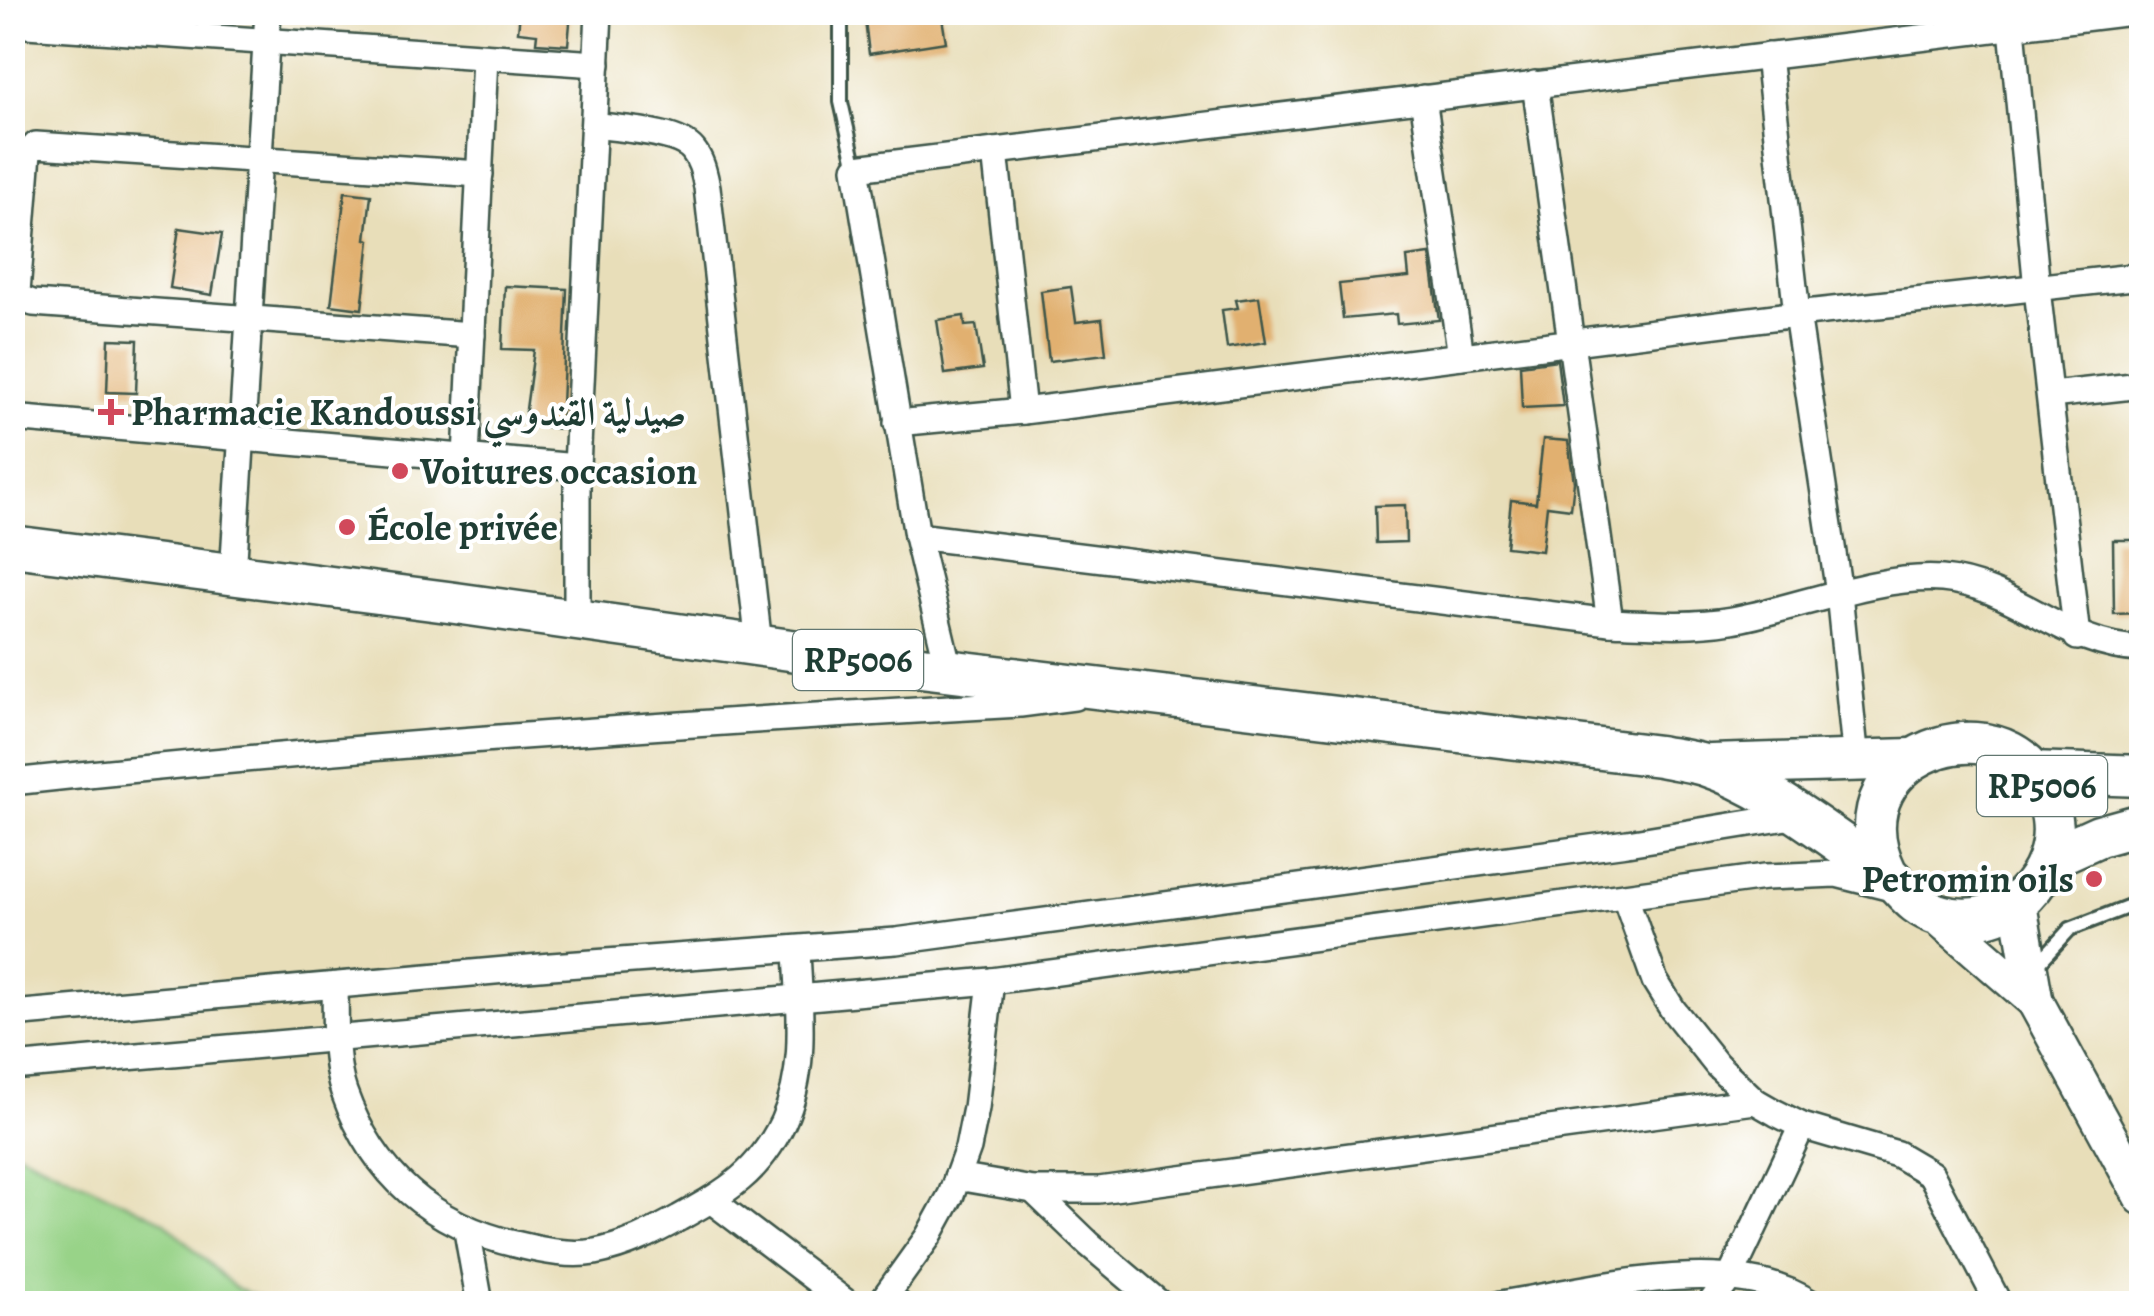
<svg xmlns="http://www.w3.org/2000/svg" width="2154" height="1316" viewBox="0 0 2154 1316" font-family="Alegreya,Amiri,serif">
<rect width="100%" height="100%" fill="#fff"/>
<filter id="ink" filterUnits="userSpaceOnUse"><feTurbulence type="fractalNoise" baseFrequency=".01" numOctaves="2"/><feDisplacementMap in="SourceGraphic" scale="20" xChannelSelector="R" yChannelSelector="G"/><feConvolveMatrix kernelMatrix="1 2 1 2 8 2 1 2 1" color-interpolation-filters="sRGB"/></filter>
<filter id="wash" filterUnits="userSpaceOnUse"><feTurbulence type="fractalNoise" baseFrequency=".0048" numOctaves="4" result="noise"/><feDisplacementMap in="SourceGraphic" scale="40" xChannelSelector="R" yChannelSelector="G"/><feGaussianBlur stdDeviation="2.25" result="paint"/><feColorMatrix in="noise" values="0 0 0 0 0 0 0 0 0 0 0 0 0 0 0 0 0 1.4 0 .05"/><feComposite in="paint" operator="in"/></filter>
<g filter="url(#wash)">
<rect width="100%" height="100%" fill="#e8deb9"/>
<!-- green -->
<path fill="#98d388" stroke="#5c885e" stroke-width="2.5" d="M 13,1150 L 164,1221 L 235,1288 L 273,1303 L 13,1303 Z"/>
<g id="blocks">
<!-- building -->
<g fill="#e1b06f">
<path d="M 520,12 L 571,12 L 568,45 L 536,43 L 537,34 L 518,32 Z"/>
<path d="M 864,12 L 941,12 L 946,42 L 869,54 Z"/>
<path d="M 345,192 L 371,195 L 366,239 L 370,240 L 362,309 L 331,305 Z"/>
<path d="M 179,228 L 222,234 L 212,295 L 170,288 Z"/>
<path d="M 1430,254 L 1439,320 L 1397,324 L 1396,314 L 1343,319 L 1339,284 L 1409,277 L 1407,257 Z"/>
<path d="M 505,286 L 567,289 L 561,429 L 524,424 L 534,350 L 502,349 Z"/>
<path d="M 1071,287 L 1076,322 L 1102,319 L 1106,354 L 1049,361 L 1041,291 Z"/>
<path d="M 1259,297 L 1266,342 L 1227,348 L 1222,310 L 1238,308 L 1236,300 Z"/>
<path d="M 964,316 L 965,326 L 976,325 L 983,369 L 945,374 L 937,320 Z"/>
<path d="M 109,339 L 138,340 L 136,393 L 107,392 Z"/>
<path d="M 1557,360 L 1563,406 L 1522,408 L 1520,365 Z"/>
<path d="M 1543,439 L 1568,441 L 1574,482 L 1571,509 L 1547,506 L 1542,551 L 1506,547 L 1511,500 L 1536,503 Z"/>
<path d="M 1405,505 L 1406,542 L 1376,543 L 1375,506 Z"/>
<path d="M 2113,540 L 2142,540 L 2142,613 L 2114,614 Z"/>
</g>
</g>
</g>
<g filter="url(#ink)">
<use href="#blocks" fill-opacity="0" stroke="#3d5548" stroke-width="2.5"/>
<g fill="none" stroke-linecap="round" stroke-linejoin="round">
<!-- lane casing -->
<g stroke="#3d5548" stroke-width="18">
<g id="lane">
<path d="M 841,12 L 841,102 L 856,168"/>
<path d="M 2035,967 L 2070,929 L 2135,904 L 2142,895"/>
<path d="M 891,1291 L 908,1304"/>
</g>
</g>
<!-- street casing -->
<g stroke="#3d5548" stroke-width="30">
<g id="street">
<path d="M 12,24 L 597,64"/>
<path d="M 2012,28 L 2037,289 L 2077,637"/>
<path d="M 1768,56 L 1797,314 L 1839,593 L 1856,761"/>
<path d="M 1535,84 L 1610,622"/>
<path d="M 1423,98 L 1461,356"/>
<path d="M 594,125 C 619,129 678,131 693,150 C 702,161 704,174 707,187 L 759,645"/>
<path d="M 995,151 L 1023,411"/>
<path d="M 472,335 L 33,303 L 22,299 L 17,292 L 28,153 L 36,145 L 480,174"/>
<path d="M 2051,395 L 2142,385"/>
<path d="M 12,418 L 577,467"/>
<path d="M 897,423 L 1023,411 L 1797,314 L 2142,276"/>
<path d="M 466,458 L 485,57"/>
<path d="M 917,536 L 1610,622 C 1651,624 1691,627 1732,620 C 1795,609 1878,574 1942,579 C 2015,585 2067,648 2142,649"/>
<path d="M 233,575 L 268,12"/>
<path d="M 577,621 L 577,467 L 599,12"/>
<path d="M 949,670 L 917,536 L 856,168 L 2132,12"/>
<path d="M 12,782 C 348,746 683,723 1020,704 L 1074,697"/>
<path d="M 1625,897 L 1655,981 L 1673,1010 L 1717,1065 L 1755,1101 L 1776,1113 L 1802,1126 L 1897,1154 L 1931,1174 L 1999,1304"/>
<path d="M 335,986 C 336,1019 333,1061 344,1092 C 374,1176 434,1226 519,1245 C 544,1251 570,1256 595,1252 C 626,1246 652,1233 679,1218 C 727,1191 758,1174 783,1122 C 808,1068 799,1007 797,949"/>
<path d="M 12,1014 L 551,966 L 896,941 L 1627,843 L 1799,815"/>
<path d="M 12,1067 L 991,981 L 1765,877 L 1836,874 L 1895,889"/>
<path d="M 957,1177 L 1033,1190 L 1099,1190 L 1755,1101"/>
<path d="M 1033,1190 L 1089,1244 L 1160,1304"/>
<path d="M 711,1200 L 848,1304"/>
<path d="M 467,1231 L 480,1304"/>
<path d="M 880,1304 L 928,1237 L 951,1195 L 968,1148 L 976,1108 L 991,981"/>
<path d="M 1501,1304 C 1591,1290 1733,1250 1812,1304"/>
<path d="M 1710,1304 L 1731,1276 L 1802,1126"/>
</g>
</g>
<!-- secondary casing -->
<g stroke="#3d5548" stroke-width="40">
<g id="secondary">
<path d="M 1934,913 L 2035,1001 L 2018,901"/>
<path d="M 2035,1001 L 2142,1197"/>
</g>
</g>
<!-- primary casing -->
<g stroke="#3d5548" stroke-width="45">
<g id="primary">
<path d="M 12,546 L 448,602 L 855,659 L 1659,756 C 1674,759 1690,761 1704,765 C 1756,782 1805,818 1849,849 C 1861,857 1877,864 1887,874 C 1905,891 1914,908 1940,915 C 1969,924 2003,916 2025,895 C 2045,875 2056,847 2052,819 C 2035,684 1823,745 1887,874"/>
<path d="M 1711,765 L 1912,759"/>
<path d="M 2031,772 L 2142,776"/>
<path d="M 2048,859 L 2099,836 L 2142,824"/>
</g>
</g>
<!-- lane -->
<use href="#lane" stroke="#fff" stroke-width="12"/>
<!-- street -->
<use href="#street" stroke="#fff" stroke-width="25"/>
<!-- secondary -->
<use href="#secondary" stroke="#fff" stroke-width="35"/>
<!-- primary -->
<use href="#primary" stroke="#fff" stroke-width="40"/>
</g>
</g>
<!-- markers -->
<g fill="#d1495b" stroke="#fff" stroke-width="4">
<path d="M106 397h10v10h10v10h-10v10h-10v-10h-10v-10h10z"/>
<circle cx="400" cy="471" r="10"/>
<circle cx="347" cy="527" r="10"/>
<circle cx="2094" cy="879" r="10"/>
</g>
<g text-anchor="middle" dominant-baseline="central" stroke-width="8" stroke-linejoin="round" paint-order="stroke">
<!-- shield labels -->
<g fill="#fff" stroke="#627771" stroke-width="2.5">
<rect x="793" y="630" width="130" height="60" rx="8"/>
<rect x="1977" y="756" width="130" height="60" rx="8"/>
</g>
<g font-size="35" font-weight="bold" fill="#1f3d34">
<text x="858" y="660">RP5006</text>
<text x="2042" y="786">RP5006</text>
</g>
<!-- poi labels -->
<g font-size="38" font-weight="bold" fill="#1f3d34" stroke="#fff" text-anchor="start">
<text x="131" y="412">Pharmacie Kandoussi صيدلية القندوسي</text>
<text x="420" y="471">Voitures occasion</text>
<text x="367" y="527">École privée</text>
<text x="2074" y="879" text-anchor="end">Petromin oils</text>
</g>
</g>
<!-- margin -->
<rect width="2154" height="1316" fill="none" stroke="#fff" stroke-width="50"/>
</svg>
